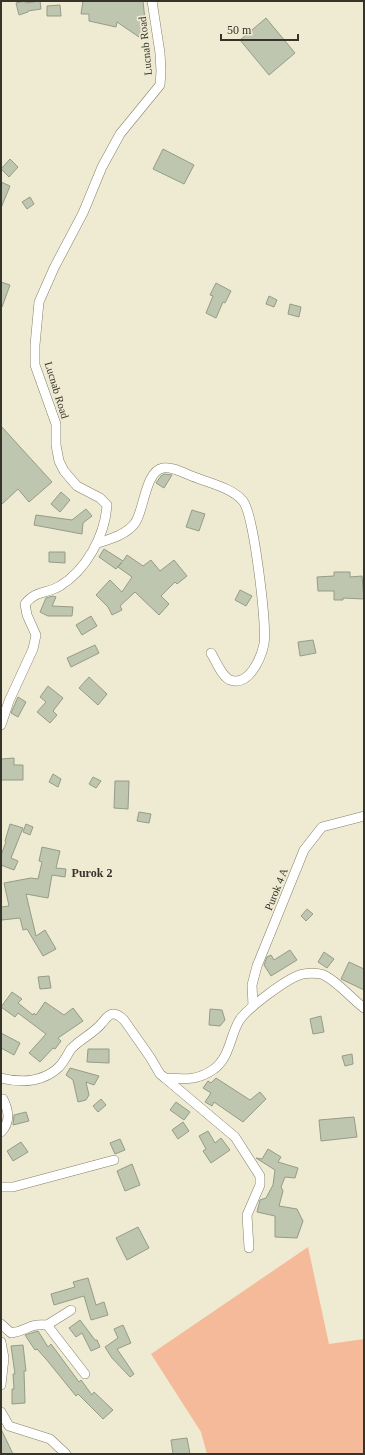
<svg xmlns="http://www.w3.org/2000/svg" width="365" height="1455" viewBox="0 0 365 1455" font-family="Georgia,serif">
<rect width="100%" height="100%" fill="#efead2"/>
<!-- green -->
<path fill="#f5ba9a" d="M 308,1247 L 329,1344 L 364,1339 L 364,1454 L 207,1454 L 201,1432 L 151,1354 Z"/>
<!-- building -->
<g fill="#bfc6af" stroke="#959c87">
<path d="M 25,1 L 26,3 L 40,1 L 41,9 L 28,11 L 28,12 L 19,15 L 16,3 Z"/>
<path d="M 83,1 L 143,1 L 146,30 L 139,37 L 117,22 L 116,27 L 89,21 L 89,14 L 81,14 Z"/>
<path d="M 60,5 L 61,16 L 47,16 L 47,6 Z"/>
<path d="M 266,18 L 295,53 L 269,75 L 240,40 Z"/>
<path d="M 163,149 L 194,165 L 184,184 L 153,169 Z"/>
<path d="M 10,159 L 18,167 L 9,177 L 1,169 Z"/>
<path d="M 1,182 L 10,186 L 1,208 Z"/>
<path d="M 30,197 L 34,204 L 27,209 L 22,202 Z"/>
<path d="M 1,282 L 10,285 L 2,307 L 1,307 Z"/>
<path d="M 216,283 L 231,291 L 225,303 L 223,302 L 216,318 L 206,313 L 213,296 L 210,295 Z"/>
<path d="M 269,296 L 277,300 L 274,307 L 266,304 Z"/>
<path d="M 290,304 L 301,307 L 299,317 L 288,314 Z"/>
<path d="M 1,426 L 52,482 L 29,502 L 18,489 L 1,505 Z"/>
<path d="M 164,474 L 172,475 L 164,488 L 156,483 L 161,476 Z"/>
<path d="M 61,492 L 70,500 L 60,512 L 51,504 Z"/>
<path d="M 86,509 L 92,516 L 83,523 L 82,534 L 34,525 L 36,515 L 72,520 Z"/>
<path d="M 192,510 L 205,514 L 199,531 L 186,527 Z"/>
<path d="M 104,549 L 123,561 L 127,555 L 143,566 L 151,560 L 160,571 L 174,560 L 187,576 L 177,584 L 175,582 L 161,596 L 169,604 L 159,615 L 135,592 L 120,606 L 122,610 L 112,615 L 108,607 L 96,595 L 110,580 L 122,592 L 132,577 L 118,567 L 122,562 L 116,569 L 99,557 Z"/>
<path d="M 49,552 L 65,552 L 65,563 L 49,562 Z"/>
<path d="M 334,572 L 350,572 L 350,577 L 362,576 L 364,599 L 343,598 L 343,600 L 334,600 L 334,591 L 318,591 L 317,577 L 334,576 Z"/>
<path d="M 240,590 L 252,596 L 246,606 L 235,600 Z"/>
<path d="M 53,596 L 56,597 L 52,606 L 73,607 L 72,616 L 48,616 L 40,612 L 46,598 Z"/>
<path d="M 91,616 L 97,626 L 82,635 L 76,625 Z"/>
<path d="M 313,640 L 316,653 L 300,656 L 298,642 Z"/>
<path d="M 95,645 L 99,653 L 71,667 L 67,658 Z"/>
<path d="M 89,677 L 107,694 L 98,705 L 79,688 Z"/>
<path d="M 48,686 L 63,698 L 53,711 L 57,715 L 50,723 L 37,712 L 46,702 L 40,697 Z"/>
<path d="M 18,697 L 26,702 L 18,717 L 11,713 Z"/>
<path d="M 14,758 L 14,765 L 23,765 L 23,780 L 1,780 L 1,759 Z"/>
<path d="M 53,774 L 61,779 L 58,787 L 49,782 Z"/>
<path d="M 93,777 L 101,781 L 96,788 L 89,784 Z"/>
<path d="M 115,781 L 129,781 L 128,809 L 114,808 Z"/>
<path d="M 139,812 L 151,814 L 149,823 L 137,821 Z"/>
<path d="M 10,824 L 23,828 L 11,858 L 18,861 L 14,870 L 1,865 L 1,855 L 6,842 L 5,841 Z"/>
<path d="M 26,824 L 33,827 L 30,835 L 23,832 Z"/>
<path d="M 42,847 L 60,851 L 56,868 L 66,869 L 65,877 L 52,875 L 48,898 L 26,894 L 36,936 L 45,930 L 56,949 L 43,956 L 27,929 L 23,930 L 20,918 L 2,920 L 1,914 L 1,907 L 9,906 L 4,883 L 31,878 L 38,879 L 42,862 L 39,861 Z"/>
<path d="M 307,909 L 313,914 L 306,921 L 301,916 Z"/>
<path d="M 290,950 L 297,960 L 271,976 L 264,965 L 267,957 L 271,955 L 274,960 Z"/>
<path d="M 324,952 L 334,959 L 327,968 L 318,962 Z"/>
<path d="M 349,962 L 364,969 L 364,990 L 341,979 Z"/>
<path d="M 49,976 L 51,988 L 40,989 L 38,977 Z"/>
<path d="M 12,992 L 22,999 L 18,1003 L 33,1015 L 34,1013 L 36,1015 L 45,1002 L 64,1015 L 73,1008 L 83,1021 L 58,1038 L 61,1041 L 55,1049 L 53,1048 L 40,1062 L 29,1053 L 46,1034 L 18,1013 L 15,1017 L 1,1007 Z"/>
<path d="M 210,1009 L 222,1010 L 225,1020 L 220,1026 L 209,1025 Z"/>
<path d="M 321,1016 L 324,1032 L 313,1034 L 310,1019 Z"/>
<path d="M 1,1033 L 20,1043 L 14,1055 L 1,1048 Z"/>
<path d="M 88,1049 L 109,1049 L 109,1063 L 87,1062 Z"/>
<path d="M 352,1054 L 353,1064 L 345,1066 L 342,1056 Z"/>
<path d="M 70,1068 L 99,1076 L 94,1085 L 86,1082 L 89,1095 L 86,1100 L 78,1102 L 73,1080 L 66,1075 Z"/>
<path d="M 216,1078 L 250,1100 L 260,1092 L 266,1099 L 243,1122 L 214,1102 L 212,1106 L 205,1102 L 211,1093 L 203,1088 L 208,1081 L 211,1083 Z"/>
<path d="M 101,1099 L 106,1105 L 98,1112 L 93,1106 Z"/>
<path d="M 176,1102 L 190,1112 L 184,1120 L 170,1110 Z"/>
<path d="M 26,1112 L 29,1121 L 13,1125 L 14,1115 Z"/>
<path d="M 354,1117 L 357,1137 L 321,1141 L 319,1120 Z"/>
<path d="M 183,1122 L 189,1131 L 178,1139 L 172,1130 Z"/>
<path d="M 208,1131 L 215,1143 L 221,1138 L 230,1150 L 211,1163 L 203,1151 L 206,1149 L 199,1136 Z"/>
<path d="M 120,1139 L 125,1150 L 115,1154 L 110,1143 Z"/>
<path d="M 21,1142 L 28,1152 L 13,1161 L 7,1151 Z"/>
<path d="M 268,1149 L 281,1157 L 278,1162 L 298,1168 L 295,1178 L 285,1177 L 281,1187 L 283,1191 L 279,1206 L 297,1209 L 303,1221 L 297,1238 L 275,1237 L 275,1216 L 257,1212 L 260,1200 L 266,1198 L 273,1185 L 275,1170 L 256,1158 L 262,1159 Z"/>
<path d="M 132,1164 L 140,1185 L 125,1191 L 117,1171 Z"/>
<path d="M 138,1227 L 149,1248 L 127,1260 L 116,1238 Z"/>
<path d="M 88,1278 L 96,1305 L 104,1302 L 108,1315 L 91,1320 L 84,1296 L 54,1305 L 51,1294 L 75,1287 L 73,1282 Z"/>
<path d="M 80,1320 L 95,1340 L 97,1340 L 100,1347 L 91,1351 L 82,1333 L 76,1337 L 69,1328 Z"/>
<path d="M 123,1325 L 131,1343 L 117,1349 L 134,1374 L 130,1377 L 112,1358 L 105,1347 L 118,1338 L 114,1329 Z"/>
<path d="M 38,1331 L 48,1347 L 51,1344 L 79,1382 L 81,1380 L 92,1395 L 94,1392 L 113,1410 L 103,1419 L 78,1394 L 76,1396 L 46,1359 L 37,1349 L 35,1350 L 25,1335 Z"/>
<path d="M 23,1345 L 26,1371 L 24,1371 L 25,1403 L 12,1404 L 12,1389 L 14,1389 L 13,1374 L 15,1374 L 11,1346 Z"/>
<path d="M 1,1429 L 13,1454 L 1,1454 Z"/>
<path d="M 187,1438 L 190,1454 L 173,1454 L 171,1440 Z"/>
</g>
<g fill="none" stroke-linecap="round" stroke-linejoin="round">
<!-- street casing -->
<g stroke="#85806b" stroke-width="10">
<g id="street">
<path d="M 98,543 C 111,539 127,534 135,523 C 144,511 145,471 163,468 C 173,466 187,475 197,478 C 212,484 232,488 243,501 C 254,515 267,626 264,644 C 261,658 249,687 230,680 C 222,677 216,661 211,653"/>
<path d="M 1,725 L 9,701 L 33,649 L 36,635 L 27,615 L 25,604 C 36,590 46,594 60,586 C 86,570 105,536 107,505 L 100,498 L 77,486 L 64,471 L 59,461 L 56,445 L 56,424 L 35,365 L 35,345 L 39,302 L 54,268 L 83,213 L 102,167 L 120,134 L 160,85 L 161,71 L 160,53 L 152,1"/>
<path d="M 253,1006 L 252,985 L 257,966 L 304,850 L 322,827 L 364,816"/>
<path d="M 1,1078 C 21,1083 43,1082 59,1067 C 64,1062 67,1055 71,1049 C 80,1039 93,1034 102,1023 C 105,1020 108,1014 113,1014 C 118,1014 121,1017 124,1020 L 150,1057 L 160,1074 L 165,1078 C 185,1079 197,1081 214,1069 C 230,1057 230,1036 239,1021 C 246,1009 290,976 303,974 C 307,973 317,973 321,974 C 334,978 352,999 364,1008"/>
<path d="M 165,1078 L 235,1137 L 260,1176 L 260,1185 L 247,1215 L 249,1248"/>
<path d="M 1,1099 L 3,1099 C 9,1111 11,1122 1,1132"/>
<path d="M 1,1187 L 13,1187 L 114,1160"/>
<path d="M 1,1324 L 11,1333 C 27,1331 29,1323 47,1325 L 85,1374"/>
<path d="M 47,1325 L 71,1310"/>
<path d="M 1,1342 L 4,1358 L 1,1385"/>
<path d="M 1,1412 L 9,1426 L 50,1439 L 66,1454"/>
</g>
</g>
<!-- street -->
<use href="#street" stroke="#fff" stroke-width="9"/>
</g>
<g text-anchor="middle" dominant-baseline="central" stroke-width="3.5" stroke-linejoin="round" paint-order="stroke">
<!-- street labels -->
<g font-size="11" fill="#35332a" stroke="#efead2">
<text transform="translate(145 46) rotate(-96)">Lucnab Road</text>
<text transform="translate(57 390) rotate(73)">Lucnab Road</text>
<text transform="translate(276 889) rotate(-68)">Purok 4 A</text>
</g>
<!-- neighbourhood labels -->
<g font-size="12" font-weight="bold" fill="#35332a" stroke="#efead2">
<text x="92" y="873">Purok 2</text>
</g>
</g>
<!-- border -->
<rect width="365" height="1455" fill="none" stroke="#35332a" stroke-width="4"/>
<!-- scale -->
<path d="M221 34v6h77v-6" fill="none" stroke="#35332a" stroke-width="2"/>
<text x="227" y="34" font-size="12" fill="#35332a" stroke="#efead2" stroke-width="3" paint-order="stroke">50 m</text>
</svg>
